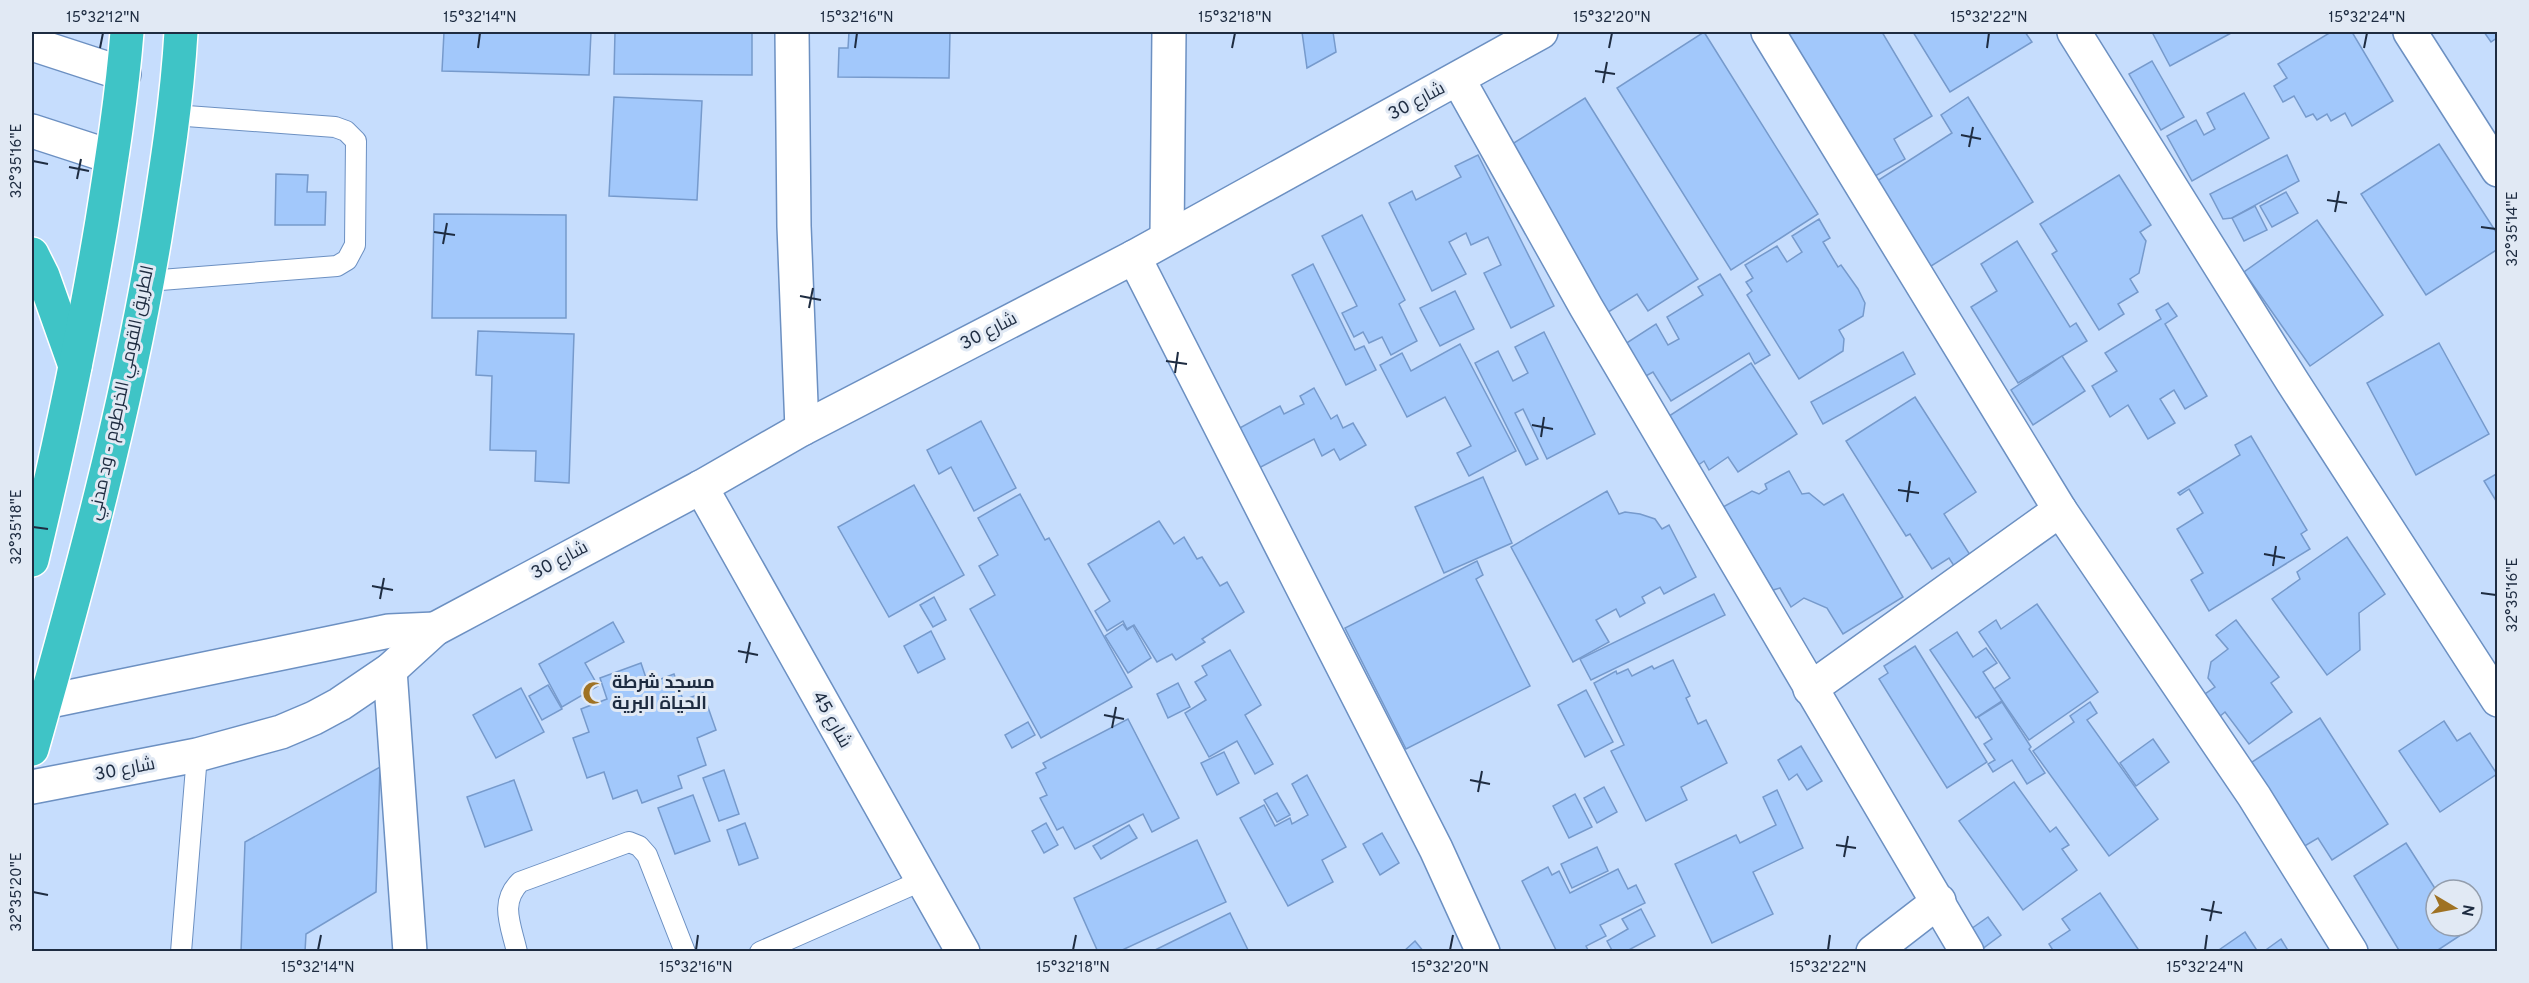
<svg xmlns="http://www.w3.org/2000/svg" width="2529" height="983" viewBox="0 0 2529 983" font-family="Overpass,Cairo,sans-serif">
<rect width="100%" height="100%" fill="#c6ddfd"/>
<!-- building -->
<g fill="#a2c8fb" stroke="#769acc" stroke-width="1.5">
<path d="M 444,32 L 591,32 L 589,75 L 442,71 Z"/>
<path d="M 615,32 L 752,32 L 752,75 L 614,74 Z"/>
<path d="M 849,32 L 950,32 L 949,78 L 838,77 L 839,48 L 848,48 Z"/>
<path d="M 1302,32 L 1333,32 L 1336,52 L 1307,68 Z"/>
<path d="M 1704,32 L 1818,214 L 1731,270 L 1617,88 Z"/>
<path d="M 1782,32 L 1882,32 L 1932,116 L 1894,139 L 1905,159 L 1870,179 Z"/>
<path d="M 1913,32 L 2025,32 L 2032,42 L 1950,92 Z"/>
<path d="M 2152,32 L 2233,32 L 2170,66 Z"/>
<path d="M 2331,32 L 2352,32 L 2393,101 L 2352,126 L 2345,113 L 2331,121 L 2327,114 L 2317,120 L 2313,114 L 2306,117 L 2294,96 L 2283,102 L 2274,86 L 2287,78 L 2278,64 Z"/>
<path d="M 2484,32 L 2498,32 L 2498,37 L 2491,42 Z"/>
<path d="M 2152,61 L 2184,117 L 2161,130 L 2129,74 Z"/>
<path d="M 2244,93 L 2269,138 L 2192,181 L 2167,136 L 2196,120 L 2204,135 L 2215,129 L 2207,113 Z"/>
<path d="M 614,97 L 702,101 L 697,200 L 609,196 Z"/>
<path d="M 1968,97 L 2033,202 L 1928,268 L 1874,183 L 1952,133 L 1941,115 Z"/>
<path d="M 1585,98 L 1698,279 L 1648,311 L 1637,294 L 1602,316 L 1556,242 L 1565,236 L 1509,146 Z"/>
<path d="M 2439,144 L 2498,235 L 2498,249 L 2426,295 L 2361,194 Z"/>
<path d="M 1478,155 L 1554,306 L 1511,328 L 1484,273 L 1501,265 L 1488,237 L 1471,245 L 1466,233 L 1449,242 L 1466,274 L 1432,291 L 1389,203 L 1412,191 L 1416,200 L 1461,177 L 1455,166 Z"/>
<path d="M 2287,155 L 2299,181 L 2232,218 L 2223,219 L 2210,194 Z"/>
<path d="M 276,174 L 308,175 L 307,192 L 326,192 L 325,225 L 275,225 Z"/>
<path d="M 2119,175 L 2151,225 L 2140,232 L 2146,241 L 2139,273 L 2130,279 L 2138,292 L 2118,304 L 2124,314 L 2099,330 L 2052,254 L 2057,251 L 2040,224 Z"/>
<path d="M 2286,192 L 2298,213 L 2272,227 L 2260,206 Z"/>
<path d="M 2255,206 L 2267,230 L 2244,241 L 2232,218 Z"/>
<path d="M 434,214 L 566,215 L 566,318 L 432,318 Z"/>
<path d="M 1362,215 L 1405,300 L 1399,304 L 1417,341 L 1391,355 L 1382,337 L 1369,343 L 1363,332 L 1354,337 L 1342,313 L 1357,306 L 1322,236 Z"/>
<path d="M 1819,219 L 1830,238 L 1823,242 L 1838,267 L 1841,265 L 1858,289 L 1865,303 L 1863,316 L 1839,330 L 1844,339 L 1843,351 L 1799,379 L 1747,295 L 1752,291 L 1746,282 L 1753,278 L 1745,265 L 1777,246 L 1787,262 L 1802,252 L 1792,236 Z"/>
<path d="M 2317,220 L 2383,315 L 2310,366 L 2244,272 Z"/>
<path d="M 2017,241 L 2070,327 L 2076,323 L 2087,341 L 2018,383 L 1971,307 L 1997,291 L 1981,264 Z"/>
<path d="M 1313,264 L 1355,350 L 1364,346 L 1376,370 L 1346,385 L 1292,275 Z"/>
<path d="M 1720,274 L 1770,355 L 1755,364 L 1749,353 L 1671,401 L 1653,372 L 1644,377 L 1625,344 L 1656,324 L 1668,345 L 1679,339 L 1667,317 L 1703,295 L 1698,287 Z"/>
<path d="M 1455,291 L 1474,329 L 1440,346 L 1420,308 Z"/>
<path d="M 2168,303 L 2177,316 L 2165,324 L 2207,396 L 2185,409 L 2174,390 L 2160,399 L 2175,423 L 2148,439 L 2128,405 L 2110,417 L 2092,386 L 2117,371 L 2105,353 L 2161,319 L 2156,310 Z"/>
<path d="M 478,331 L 574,334 L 569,483 L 535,481 L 536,451 L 490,450 L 492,376 L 476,375 Z"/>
<path d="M 1544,332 L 1595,434 L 1547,459 L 1523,409 L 1515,413 L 1538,459 L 1526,465 L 1475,363 L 1498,351 L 1513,381 L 1528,373 L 1515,347 Z"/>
<path d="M 2439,343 L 2489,434 L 2416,475 L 2367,383 Z"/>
<path d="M 1460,344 L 1516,451 L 1469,476 L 1457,453 L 1471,446 L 1445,397 L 1407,417 L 1380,365 L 1402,353 L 1411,371 Z"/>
<path d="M 1903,352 L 1915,374 L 1823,424 L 1811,402 Z"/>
<path d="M 2062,356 L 2085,391 L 2033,425 L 2011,390 Z"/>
<path d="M 1751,363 L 1797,434 L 1738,472 L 1728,457 L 1709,470 L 1704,461 L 1697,466 L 1666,418 Z"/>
<path d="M 1314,388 L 1331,419 L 1337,415 L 1343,428 L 1353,423 L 1366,445 L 1340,460 L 1334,449 L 1322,456 L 1314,439 L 1257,469 L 1236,430 L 1280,406 L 1284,414 L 1304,404 L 1300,396 Z"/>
<path d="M 1915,397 L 1976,492 L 1944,514 L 1972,558 L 1956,569 L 1949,558 L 1932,569 L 1910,534 L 1906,536 L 1846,441 Z"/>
<path d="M 981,421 L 1016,488 L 974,511 L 951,467 L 939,474 L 927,450 Z"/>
<path d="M 2251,436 L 2307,530 L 2301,534 L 2310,549 L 2209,611 L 2191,580 L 2203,573 L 2177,529 L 2203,513 L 2189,489 L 2180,495 L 2178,493 L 2240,455 L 2235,445 Z"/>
<path d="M 1789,471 L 1802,494 L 1809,493 L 1824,505 L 1843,494 L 1903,597 L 1843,634 L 1827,608 L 1804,598 L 1791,607 L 1780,588 L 1773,590 L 1723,507 L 1752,491 L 1759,494 L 1767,489 L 1765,484 Z"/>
<path d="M 2498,473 L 2498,504 L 2484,481 Z"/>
<path d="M 1483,477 L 1512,543 L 1444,573 L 1415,507 Z"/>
<path d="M 914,485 L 964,575 L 889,617 L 838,527 Z"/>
<path d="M 1607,491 L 1619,514 L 1625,512 L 1640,514 L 1655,519 L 1662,529 L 1669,525 L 1696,577 L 1664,594 L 1660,587 L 1642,597 L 1645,603 L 1620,617 L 1616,609 L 1596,620 L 1609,642 L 1573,662 L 1511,547 Z"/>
<path d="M 1020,494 L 1045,540 L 1049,538 L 1132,687 L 1041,738 L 970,609 L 995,595 L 979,566 L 998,555 L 978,518 Z"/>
<path d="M 1159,521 L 1174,544 L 1184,537 L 1197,559 L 1202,557 L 1220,586 L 1227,582 L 1244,612 L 1202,639 L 1205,642 L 1176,660 L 1172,654 L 1157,662 L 1134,625 L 1127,629 L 1123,621 L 1107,631 L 1095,611 L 1110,601 L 1088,564 Z"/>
<path d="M 2347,537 L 2385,594 L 2359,613 L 2360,650 L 2327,675 L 2272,599 L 2300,579 L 2297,572 Z"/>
<path d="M 1477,561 L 1483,575 L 1476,579 L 1530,686 L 1406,749 L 1345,628 Z"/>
<path d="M 1714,594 L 1725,615 L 1591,680 L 1580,659 Z"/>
<path d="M 934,597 L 946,620 L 933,627 L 920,605 Z"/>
<path d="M 2037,604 L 2098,692 L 2029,740 L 1994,689 L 2010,678 L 1979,632 L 1996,620 L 2001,629 Z"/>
<path d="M 2236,620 L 2279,677 L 2271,683 L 2292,712 L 2249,744 L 2225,712 L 2219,717 L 2202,696 L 2215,687 L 2208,678 L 2211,662 L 2228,649 L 2216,635 Z"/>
<path d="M 613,622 L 624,642 L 585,663 L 598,686 L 562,707 L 539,664 Z"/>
<path d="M 1123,624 L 1127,630 L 1133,626 L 1151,658 L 1128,673 L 1105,636 Z"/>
<path d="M 931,631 L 945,659 L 918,673 L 904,646 Z"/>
<path d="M 1957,632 L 1973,657 L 1986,648 L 1997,663 L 1983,672 L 2002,701 L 1976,718 L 1930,650 Z"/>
<path d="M 1915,646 L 1987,762 L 1947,788 L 1879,679 L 1888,673 L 1884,666 Z"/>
<path d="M 1230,650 L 1261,705 L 1245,715 L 1273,764 L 1255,774 L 1237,741 L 1209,757 L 1185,713 L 1206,700 L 1195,682 L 1207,675 L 1202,666 Z"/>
<path d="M 1673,660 L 1690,696 L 1686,698 L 1698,724 L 1706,720 L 1727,763 L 1681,787 L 1687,800 L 1646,821 L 1611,751 L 1624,745 L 1594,683 L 1616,671 L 1617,674 L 1628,669 L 1632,676 L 1652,666 L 1654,669 Z"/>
<path d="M 641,663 L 648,684 L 674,674 L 683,700 L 703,693 L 716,730 L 697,738 L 706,765 L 678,776 L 682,788 L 642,803 L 637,790 L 613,799 L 604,772 L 587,778 L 573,738 L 589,732 L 581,709 L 607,699 L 600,678 Z"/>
<path d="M 1178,683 L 1190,707 L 1168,718 L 1157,694 Z"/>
<path d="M 548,685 L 562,709 L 542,720 L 529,696 Z"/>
<path d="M 521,688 L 544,732 L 496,758 L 473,715 Z"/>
<path d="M 1586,690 L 1613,742 L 1585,757 L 1558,705 Z"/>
<path d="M 2002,702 L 2031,747 L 2029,749 L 2045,773 L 2027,784 L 2012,760 L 1993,772 L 1988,764 L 1995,760 L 1984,744 L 1992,739 L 1978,717 Z"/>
<path d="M 2090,702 L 2097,713 L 2087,720 L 2158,819 L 2109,856 L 2033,751 L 2074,722 L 2070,716 Z"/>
<path d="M 2320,718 L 2388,824 L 2332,860 L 2318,838 L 2303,847 L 2249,764 Z"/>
<path d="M 1128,719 L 1179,818 L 1152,832 L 1143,814 L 1075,849 L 1063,827 L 1057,830 L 1040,798 L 1047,795 L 1036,773 L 1046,768 L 1043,763 Z"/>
<path d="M 2444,721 L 2457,741 L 2470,733 L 2497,774 L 2440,812 L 2399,751 Z"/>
<path d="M 1028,722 L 1035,735 L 1012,748 L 1005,735 Z"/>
<path d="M 2153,739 L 2169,762 L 2136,786 L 2120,763 Z"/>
<path d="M 1801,746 L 1822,781 L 1807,790 L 1797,774 L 1789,780 L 1778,760 Z"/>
<path d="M 1224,752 L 1239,783 L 1217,795 L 1201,763 Z"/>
<path d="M 380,767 L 376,892 L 306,934 L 305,952 L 241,952 L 245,842 Z"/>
<path d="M 724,770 L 739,814 L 719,821 L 703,778 Z"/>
<path d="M 1307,775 L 1346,847 L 1322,860 L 1333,882 L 1288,906 L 1240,818 L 1264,805 L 1275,826 L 1290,818 L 1292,824 L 1308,815 L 1292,784 Z"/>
<path d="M 514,780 L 532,830 L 485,847 L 467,797 Z"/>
<path d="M 2014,782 L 2050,832 L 2056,827 L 2069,845 L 2062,849 L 2077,870 L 2023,910 L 1959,821 Z"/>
<path d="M 1604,787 L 1617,812 L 1597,823 L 1584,798 Z"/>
<path d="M 1777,790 L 1803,848 L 1753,872 L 1773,914 L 1712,943 L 1675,864 L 1736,835 L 1740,843 L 1776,825 L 1763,797 Z"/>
<path d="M 1277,793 L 1290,815 L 1277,822 L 1264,800 Z"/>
<path d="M 1575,794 L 1592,827 L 1569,838 L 1553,806 Z"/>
<path d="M 693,795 L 710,841 L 675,854 L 658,808 Z"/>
<path d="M 745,823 L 758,858 L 739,865 L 727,830 Z"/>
<path d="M 1046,823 L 1058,845 L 1044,853 L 1032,831 Z"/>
<path d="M 1129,825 L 1137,838 L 1101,859 L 1093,846 Z"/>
<path d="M 1382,833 L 1399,863 L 1380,875 L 1363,844 Z"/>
<path d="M 1197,840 L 1226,902 L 1118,952 L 1098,952 L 1074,898 Z"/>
<path d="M 2406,843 L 2436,890 L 2436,926 L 2468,926 L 2470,929 L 2435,952 L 2400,952 L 2354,876 Z"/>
<path d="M 1597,847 L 1608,871 L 1572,888 L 1561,864 Z"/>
<path d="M 1548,867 L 1552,875 L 1559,871 L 1570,893 L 1618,869 L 1628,889 L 1636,885 L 1645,903 L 1600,925 L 1606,936 L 1586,946 L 1589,952 L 1557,952 L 1522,881 Z"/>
<path d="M 2100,893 L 2140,952 L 2054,952 L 2049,944 L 2070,930 L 2062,919 Z"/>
<path d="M 1641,909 L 1655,936 L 1625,952 L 1613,952 L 1607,941 L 1628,929 L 1622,919 Z"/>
<path d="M 1230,913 L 1249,952 L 1151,952 Z"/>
<path d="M 1988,917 L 2001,935 L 1978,952 L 1961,936 Z"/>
<path d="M 2245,932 L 2258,952 L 2216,952 Z"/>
<path d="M 2281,939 L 2289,952 L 2263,952 Z"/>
<path d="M 1415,941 L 1424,952 L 1403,952 Z"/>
</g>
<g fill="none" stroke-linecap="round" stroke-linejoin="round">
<!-- lane casing -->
<g stroke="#6c90c2" stroke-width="22">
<g id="lane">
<path d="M 148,281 L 337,266 L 347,260 L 355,245 L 356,141 L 346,131 L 335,127 L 173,115"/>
<path d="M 181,952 L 197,755"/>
<path d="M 517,952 C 511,925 499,903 520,882 L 629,842 L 639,846 L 647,855 L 685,952"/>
<path d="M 760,952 L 921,881"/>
</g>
</g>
<!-- street casing -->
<g stroke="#6c90c2" stroke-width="36">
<g id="street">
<path d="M 792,32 L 794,226 L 802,429"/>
<path d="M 1768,32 L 2060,510 L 2254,796 L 2351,952"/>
<path d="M 2074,32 L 2292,381 L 2498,700"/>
<path d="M 2410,32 L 2498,170"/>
<path d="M 1458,79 L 1586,307 L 1967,952"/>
<path d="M 1167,237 L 1169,32"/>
<path d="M 1134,257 L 1436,849 L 1483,952"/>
<path d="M 701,487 L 963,952"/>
<path d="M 390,670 L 410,952"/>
<path d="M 1810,689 L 2060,510"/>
<path d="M 1873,952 L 1939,901"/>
</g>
</g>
<!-- secondary casing -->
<g stroke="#6c90c2" stroke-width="36">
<g id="secondary">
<path d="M 32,44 L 124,74"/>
<path d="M 32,131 L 112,157"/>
<path d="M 45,702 L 389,631 L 435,629"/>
<path d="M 32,787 L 197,755 L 281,732 L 314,718 L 340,704 L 390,670 L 435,629 L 701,487 L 802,429 L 1134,257 L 1541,32"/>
</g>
</g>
<!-- highway casing -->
<g stroke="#fff" stroke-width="36">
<g id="highway">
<path d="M 32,254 L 43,276 L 75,366"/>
<path d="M 32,560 C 59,448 83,335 102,221 C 112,158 122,95 127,32"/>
<path d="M 32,749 C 80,580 126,411 155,238 C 166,170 177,101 181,32"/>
</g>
</g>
<!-- lane -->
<use href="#lane" stroke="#fff" stroke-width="20"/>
<!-- street -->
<use href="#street" stroke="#fff" stroke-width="33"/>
<!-- secondary -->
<use href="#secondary" stroke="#fff" stroke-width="33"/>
<!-- highway -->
<use href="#highway" stroke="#3fc4c6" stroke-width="33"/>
</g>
<!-- ticks -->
<path fill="none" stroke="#1e2c41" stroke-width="2" d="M 100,48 L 103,33M 478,48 L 480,33M 855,48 L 857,33M 1232,48 L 1235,33M 1609,48 L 1612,33M 1987,48 L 1989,33M 2364,48 L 2367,33M 1595,71 L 1615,74M 1603,83 L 1607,62M 1961,135 L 1981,139M 1969,147 L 1973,127M 33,161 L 48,164M 69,167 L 89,171M 77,179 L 81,159M 2327,200 L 2347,203M 2335,212 L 2339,191M 2481,227 L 2496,229M 434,232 L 455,235M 443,244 L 447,223M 800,296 L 821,300M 809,308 L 813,288M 1166,361 L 1187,364M 1175,373 L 1178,352M 1532,425 L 1553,429M 1541,437 L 1544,417M 1898,490 L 1919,493M 1907,502 L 1910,481M 33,527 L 48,529M 2264,554 L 2285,558M 2273,566 L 2276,546M 372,586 L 393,590M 2481,593 L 2496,595M 380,599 L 384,578M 738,651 L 758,655M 746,663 L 750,642M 1104,715 L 1124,719M 1112,728 L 1116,707M 1470,780 L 1490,784M 1478,792 L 1482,771M 1836,845 L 1856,848M 1844,857 L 1848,836M 33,892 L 48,895M 2201,909 L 2222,913M 2210,921 L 2214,901M 318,950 L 321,935M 696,950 L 698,935M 1073,950 L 1076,935M 1450,950 L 1453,935M 1828,950 L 1830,935M 2205,950 L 2207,935"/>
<!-- icons -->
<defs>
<g id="mosque-bare" transform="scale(1.8)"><path d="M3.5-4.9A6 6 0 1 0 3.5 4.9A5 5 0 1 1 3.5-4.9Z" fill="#9f7223" stroke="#e1e9f4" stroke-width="2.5" paint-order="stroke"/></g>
</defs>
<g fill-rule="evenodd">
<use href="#mosque-bare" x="594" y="693"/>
</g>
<g text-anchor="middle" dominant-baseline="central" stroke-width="6" stroke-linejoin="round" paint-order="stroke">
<!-- street labels -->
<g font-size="18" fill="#1e2c41" stroke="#e1e9f4">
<text transform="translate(1417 102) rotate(-28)">شارع 30</text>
<text transform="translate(989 332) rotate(-27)">شارع 30</text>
<text transform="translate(122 393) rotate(-78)">الطريق القومي الخرطوم - ود مدني</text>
<text transform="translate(560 561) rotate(-28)">شارع 30</text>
<text transform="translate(831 720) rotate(61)">شارع 45</text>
<text transform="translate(125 770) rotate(-11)">شارع 30</text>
</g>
<!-- poi labels -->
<g font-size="18" font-weight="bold" fill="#1e2c41" stroke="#e1e9f4" text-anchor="start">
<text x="612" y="683">مسجد شرطة<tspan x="612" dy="21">الحياة البرية</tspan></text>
</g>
</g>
<!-- border -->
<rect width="2529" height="983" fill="none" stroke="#e1e9f4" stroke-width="66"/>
<!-- north arrow -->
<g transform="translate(2454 908) rotate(100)"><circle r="28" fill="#e1e9f4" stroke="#939dac" stroke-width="1.5"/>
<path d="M0-4.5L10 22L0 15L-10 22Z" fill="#9f7223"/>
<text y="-9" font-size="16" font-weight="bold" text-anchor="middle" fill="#1e2c41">N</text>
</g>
<rect x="33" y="33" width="2463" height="917" fill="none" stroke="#1e2c41" stroke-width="2"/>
<g font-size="15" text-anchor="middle" fill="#1e2c41">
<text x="103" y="22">15°32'12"N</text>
<text x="480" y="22">15°32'14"N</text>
<text x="857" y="22">15°32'16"N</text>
<text x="1235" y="22">15°32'18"N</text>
<text x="1612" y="22">15°32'20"N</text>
<text x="1989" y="22">15°32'22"N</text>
<text x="2367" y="22">15°32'24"N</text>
<text transform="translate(16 161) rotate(-90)" y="5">32°35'16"E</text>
<text transform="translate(2512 229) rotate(-90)" y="5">32°35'14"E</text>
<text transform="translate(16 527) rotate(-90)" y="5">32°35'18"E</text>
<text transform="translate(2512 595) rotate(-90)" y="5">32°35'16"E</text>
<text transform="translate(16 892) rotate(-90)" y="5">32°35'20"E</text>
<text x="318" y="972">15°32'14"N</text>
<text x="696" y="972">15°32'16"N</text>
<text x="1073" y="972">15°32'18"N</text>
<text x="1450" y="972">15°32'20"N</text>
<text x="1828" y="972">15°32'22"N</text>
<text x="2205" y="972">15°32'24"N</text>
</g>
</svg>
